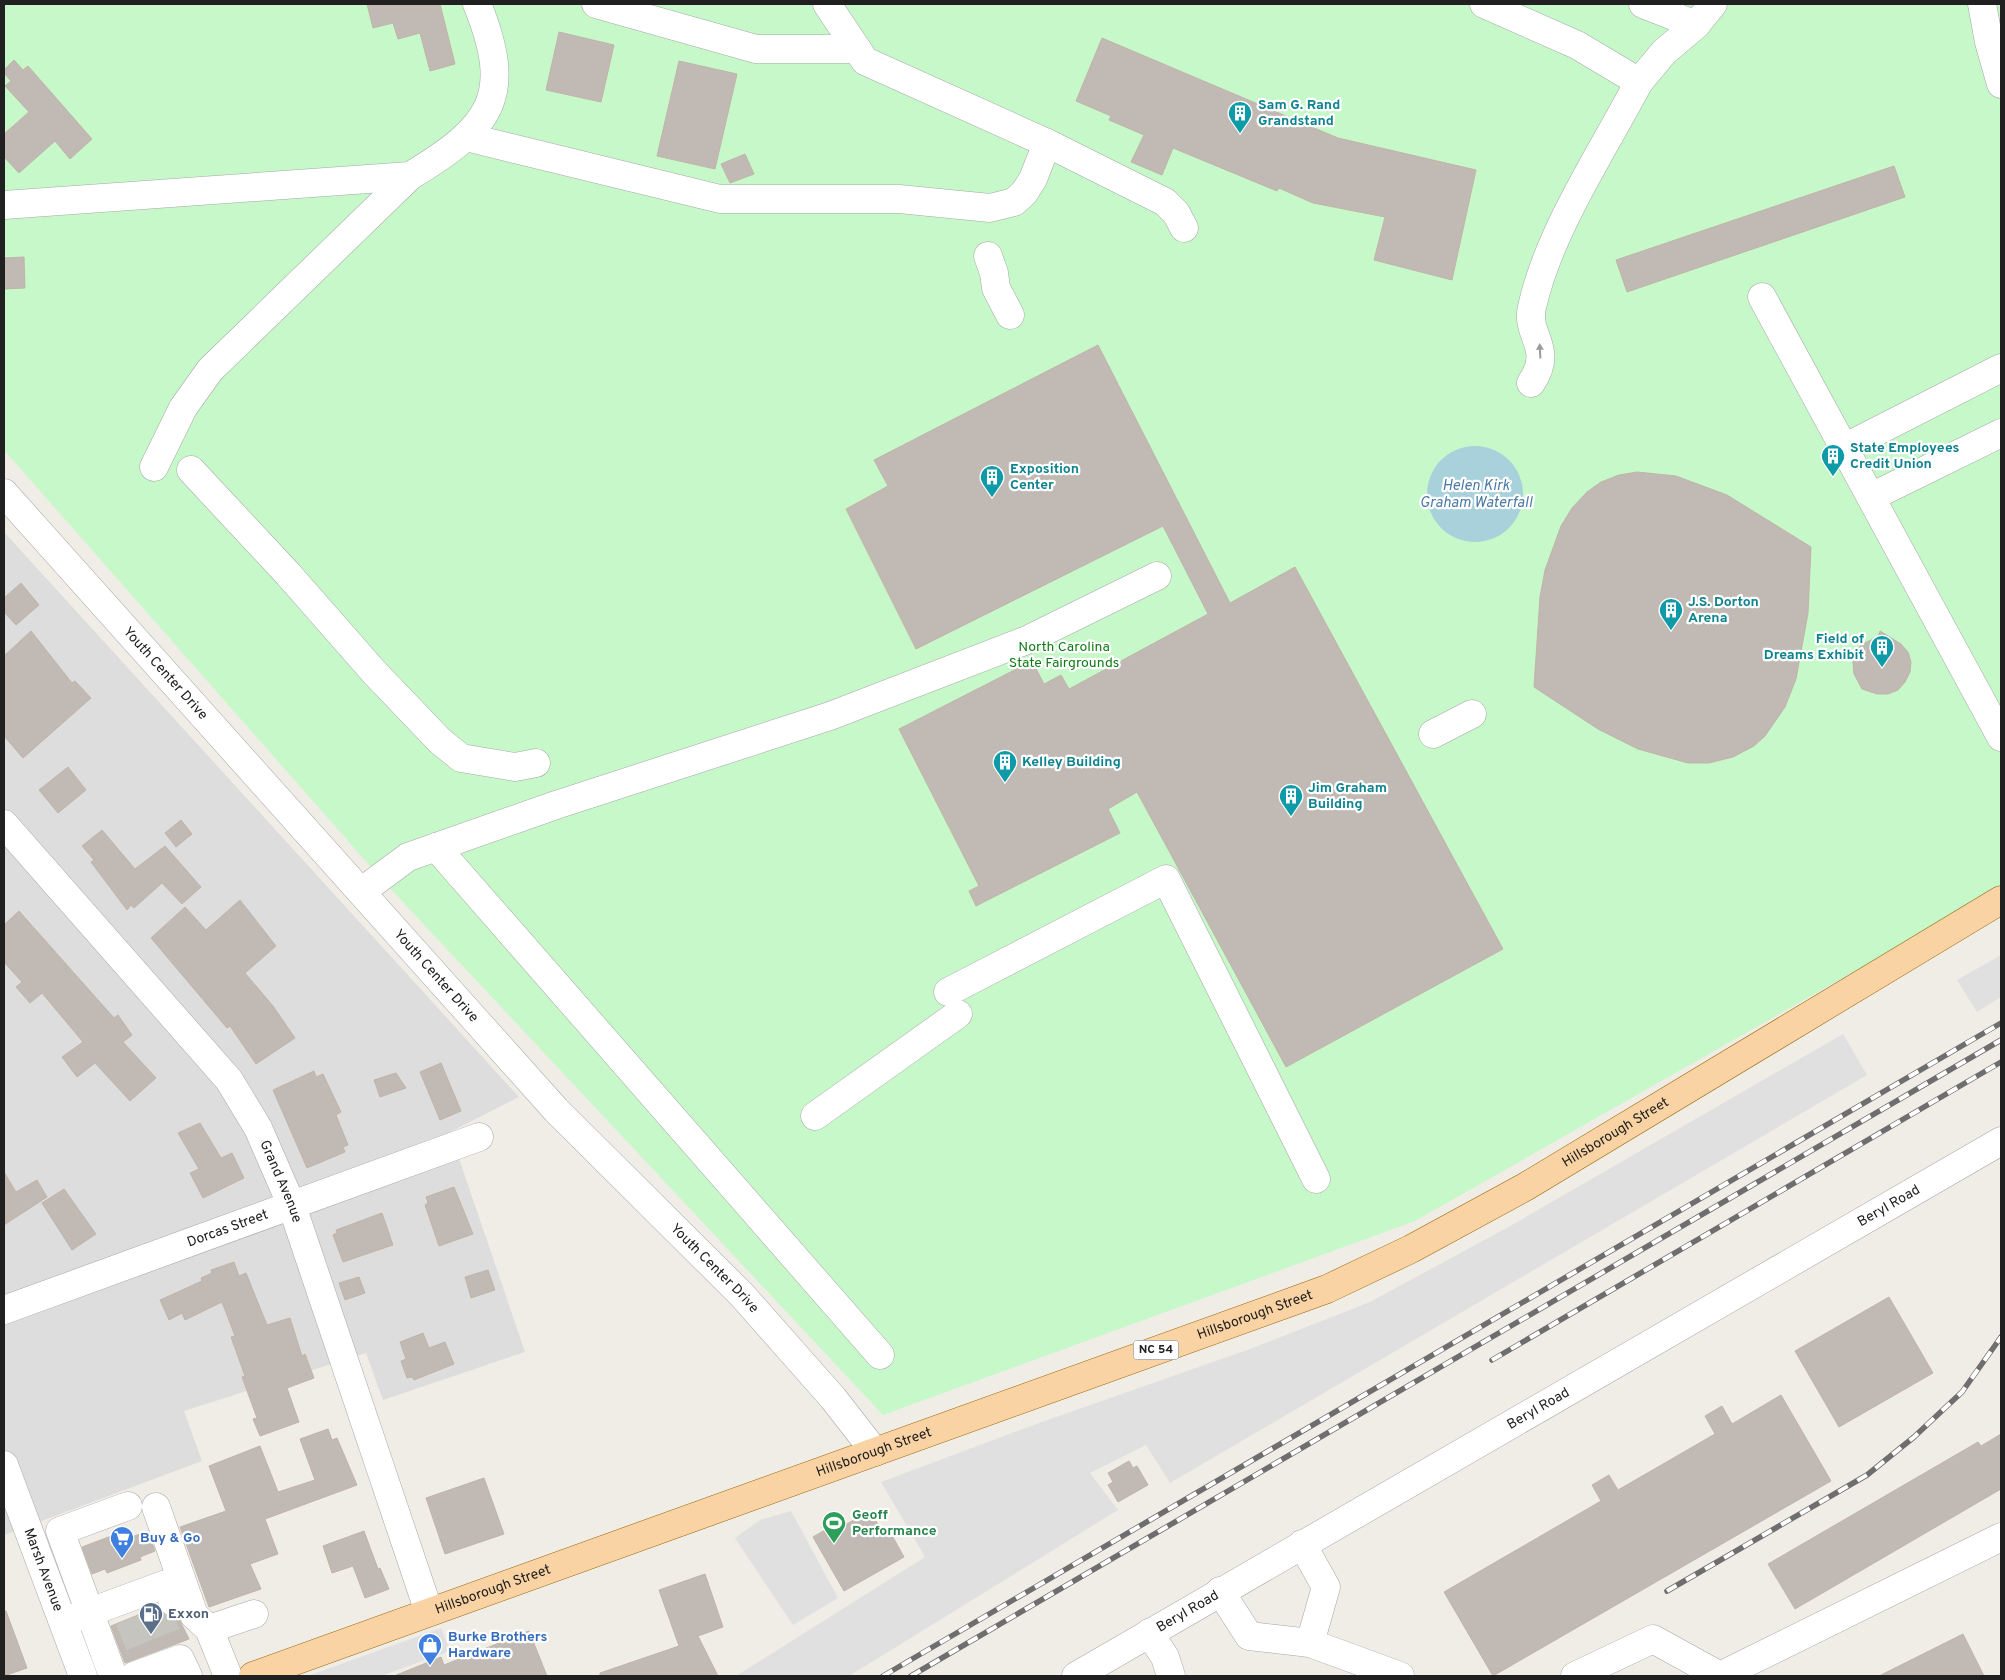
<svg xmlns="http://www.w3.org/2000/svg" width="2005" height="1680" viewBox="0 0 2005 1680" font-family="Overpass,sans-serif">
<rect width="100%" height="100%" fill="#f0ede7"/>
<!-- residential -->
<path fill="#dedddd" d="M 4,532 L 519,1097 L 450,1132 L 525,1352 L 383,1400 L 366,1353 L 184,1411 L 202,1461 L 4,1535 Z"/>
<!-- park -->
<path fill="#c6f8c9" d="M 4,4 L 2001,4 L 2001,888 L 1415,1221 L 883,1415 L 385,883 L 4,450 Z"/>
<!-- parking -->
<g fill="#e0e0e0">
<path d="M 2001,955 L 2001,997 L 1977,1012 L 1957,980 Z"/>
<path d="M 1843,1034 L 1867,1075 L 1170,1483 L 1146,1445 L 1090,1473 L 1118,1510 L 849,1676 L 736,1676 L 925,1557 L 881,1482 L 1039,1423 L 1250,1349 L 1370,1302 L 1512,1225 Z"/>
<path d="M 791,1511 L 838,1598 L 793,1625 L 735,1538 L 760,1520 Z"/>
<path d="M 441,1628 L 450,1651 L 381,1676 L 308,1676 Z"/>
</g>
<!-- water -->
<circle fill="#a9d1dc" cx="1475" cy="494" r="48"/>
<!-- building -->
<g fill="#c1b9b3" stroke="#c1b4a9">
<path d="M 367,4 L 440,4 L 455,64 L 430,71 L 420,33 L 398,39 L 393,23 L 373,28 Z"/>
<path d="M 559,32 L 614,45 L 601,102 L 546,90 Z"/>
<path d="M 1102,38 L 1338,138 L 1476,170 L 1452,280 L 1374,260 L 1385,217 L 1313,203 L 1279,188 L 1277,191 L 1173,148 L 1162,175 L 1131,162 L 1144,135 L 1109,120 L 1111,116 L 1076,101 Z"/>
<path d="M 14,60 L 23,70 L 28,66 L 92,139 L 70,159 L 55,141 L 19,173 L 4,157 L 4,134 L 29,112 L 5,86 L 11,81 L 4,73 L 4,70 Z"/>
<path d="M 679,61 L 737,74 L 715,169 L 657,156 Z"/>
<path d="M 745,154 L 754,174 L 730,183 L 721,164 Z"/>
<path d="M 1894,166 L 1905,197 L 1627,292 L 1616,260 Z"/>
<path d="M 24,257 L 25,288 L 4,289 L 4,258 Z"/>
<path d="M 1098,345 L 1230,603 L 1295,567 L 1503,949 L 1286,1067 L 1137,792 L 1108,809 L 1120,833 L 976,906 L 969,891 L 979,886 L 899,729 L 1032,661 L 1044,684 L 1061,675 L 1069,689 L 1208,614 L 1163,526 L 916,649 L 846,509 L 888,486 L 874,460 Z"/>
<path d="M 1637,472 L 1676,476 L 1727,495 L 1811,547 L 1808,613 L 1796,679 L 1785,707 L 1765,736 L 1754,746 L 1733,757 L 1709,763 L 1688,763 L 1638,749 L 1598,729 L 1534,687 L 1540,597 L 1545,570 L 1561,526 L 1572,508 L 1587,492 L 1601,482 L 1619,475 Z"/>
<path d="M 21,583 L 39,605 L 16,625 L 4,612 L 4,598 Z"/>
<path d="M 31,631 L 72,683 L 75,681 L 91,698 L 23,758 L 4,736 L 4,656 Z"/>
<path d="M 1880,631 L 1901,644 L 1908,652 L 1911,662 L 1910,672 L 1905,682 L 1898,690 L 1888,694 L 1877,694 L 1862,689 L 1854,674 L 1853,663 L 1855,653 L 1862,644 L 1878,637 Z"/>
<path d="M 68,767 L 86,790 L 58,813 L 39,790 Z"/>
<path d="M 181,820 L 192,834 L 176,847 L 165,833 Z"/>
<path d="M 102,830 L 135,869 L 165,846 L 201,887 L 182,904 L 162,883 L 134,908 L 131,905 L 127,910 L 91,862 L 94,860 L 82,846 Z"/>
<path d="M 240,900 L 276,946 L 245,973 L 273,1006 L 295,1038 L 256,1064 L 230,1026 L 227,1028 L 151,938 L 185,907 L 206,930 Z"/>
<path d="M 19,911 L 114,1018 L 118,1015 L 132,1035 L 123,1042 L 156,1078 L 130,1101 L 95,1063 L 77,1077 L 62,1057 L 83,1042 L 42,993 L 30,1003 L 16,987 L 22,982 L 4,962 L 4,925 Z"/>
<path d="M 441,1063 L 461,1111 L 440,1120 L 420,1072 Z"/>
<path d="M 314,1071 L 316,1077 L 323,1074 L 341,1112 L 336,1115 L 348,1145 L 343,1147 L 345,1152 L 307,1168 L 273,1090 Z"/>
<path d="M 396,1073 L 406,1088 L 380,1097 L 374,1080 Z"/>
<path d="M 200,1123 L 221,1158 L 232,1153 L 244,1178 L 203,1198 L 190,1173 L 199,1169 L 178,1133 Z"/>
<path d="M 4,1172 L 16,1192 L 37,1180 L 47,1197 L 4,1225 Z"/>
<path d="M 454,1187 L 473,1234 L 439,1246 L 425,1205 L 428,1203 L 426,1197 Z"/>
<path d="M 64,1189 L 96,1234 L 72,1250 L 42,1203 Z"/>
<path d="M 382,1213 L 393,1245 L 343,1262 L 333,1235 L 337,1233 L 336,1230 Z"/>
<path d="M 234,1262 L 239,1276 L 246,1273 L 267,1325 L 290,1318 L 302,1356 L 305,1354 L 314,1378 L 287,1388 L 299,1422 L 260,1436 L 253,1419 L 257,1418 L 242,1377 L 245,1376 L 231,1337 L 235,1336 L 222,1302 L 185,1320 L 182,1313 L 169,1320 L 160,1300 L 202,1281 L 201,1278 L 212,1273 L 211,1270 Z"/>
<path d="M 488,1270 L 495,1290 L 471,1298 L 465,1277 Z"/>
<path d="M 359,1277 L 365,1293 L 345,1300 L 339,1283 Z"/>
<path d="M 1889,1297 L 1933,1373 L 1839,1427 L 1795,1351 Z"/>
<path d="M 423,1333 L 429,1348 L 445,1342 L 454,1364 L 414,1380 L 412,1377 L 407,1378 L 401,1361 L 406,1359 L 400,1342 Z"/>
<path d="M 1781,1395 L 1831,1481 L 1493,1676 L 1444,1592 L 1601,1501 L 1592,1485 L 1609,1475 L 1618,1490 L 1715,1434 L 1705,1416 L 1722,1406 L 1732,1424 Z"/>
<path d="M 328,1429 L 332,1440 L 337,1438 L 357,1485 L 265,1519 L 278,1554 L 250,1564 L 261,1589 L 209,1607 L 180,1527 L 226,1511 L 209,1466 L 260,1446 L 278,1492 L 315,1480 L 300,1439 Z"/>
<path d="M 2001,1434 L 2001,1489 L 1795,1609 L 1768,1564 L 1978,1442 L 1981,1446 Z"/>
<path d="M 1129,1461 L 1133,1468 L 1137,1466 L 1148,1485 L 1118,1502 L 1108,1485 L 1113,1482 L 1108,1473 Z"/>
<path d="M 484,1478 L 504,1534 L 445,1554 L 426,1498 Z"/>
<path d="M 870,1511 L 883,1533 L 889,1530 L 904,1557 L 844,1591 L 813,1537 L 840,1521 L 843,1526 Z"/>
<path d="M 130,1529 L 132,1537 L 148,1531 L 155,1551 L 140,1557 L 141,1560 L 107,1573 L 105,1569 L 92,1574 L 82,1547 Z"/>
<path d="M 364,1531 L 378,1569 L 380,1568 L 389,1589 L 365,1598 L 353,1566 L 332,1573 L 323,1546 Z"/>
<path d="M 705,1574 L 723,1627 L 698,1636 L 718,1676 L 600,1676 L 600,1673 L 679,1646 L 659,1590 Z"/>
<path d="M 158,1607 L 164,1614 L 170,1617 L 178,1617 L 189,1639 L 125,1663 L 111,1626 Z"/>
<path d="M 4,1611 L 6,1611 L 27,1668 L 4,1676 Z"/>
<path d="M 529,1631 L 547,1676 L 394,1676 L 441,1657 L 444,1665 Z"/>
<path d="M 1963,1634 L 1984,1676 L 1879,1676 Z"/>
</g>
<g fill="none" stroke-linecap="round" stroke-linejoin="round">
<!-- minor-tunnel -->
<g stroke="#c6c4bf" stroke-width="28" stroke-dasharray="28 14" stroke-linecap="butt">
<path d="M 156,1608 L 171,1646"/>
<path d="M 129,1619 L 144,1656"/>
</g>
<!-- minor casing -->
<g stroke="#a7a7a7" stroke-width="29">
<g id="minor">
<path d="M 596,4 L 756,49 L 857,49"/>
<path d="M 827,4 L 865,61 L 1047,143 L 1165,202 L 1176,213 L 1184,228"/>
<path d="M 1484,4 L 1577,45 L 1639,82 L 1664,52 L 1696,25 L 1713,4"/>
<path d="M 1643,4 L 1696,25"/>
<path d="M 1982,4 L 1989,42 L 2001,84"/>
<path d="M 466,137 L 720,199 L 899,199 L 990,208 L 1014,202 L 1024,193 L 1033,179 L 1047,143"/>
<path d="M 4,205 L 410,176 C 491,127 515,97 477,4"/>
<path d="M 988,256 L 994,273 L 996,288 L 1010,315"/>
<path d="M 1762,297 L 2001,737"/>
<path d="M 1531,383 C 1555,348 1525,336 1532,307 C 1549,231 1602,152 1639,82"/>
<path d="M 1844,448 L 2001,368"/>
<path d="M 154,467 L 183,408 L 210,370 L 410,176"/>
<path d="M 191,470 L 288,574 L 374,672 L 440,741 L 461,758 L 515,767 L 536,763"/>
<path id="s1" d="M 4,493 L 556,1110 L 742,1295 L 833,1398 L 875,1452"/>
<path d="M 1871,497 L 2001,433"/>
<path d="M 1433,734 L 1472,714"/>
<path id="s2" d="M 4,824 L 229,1080 L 258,1128 L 292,1206 L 429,1612"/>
<path d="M 436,847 L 880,1355"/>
<path d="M 362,891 L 408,857 L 556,805 L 830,716 L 1027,640 L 1157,576"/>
<path d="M 948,992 L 1166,879 L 1316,1179"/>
<path d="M 815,1116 L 958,1014"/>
<path id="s3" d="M 4,1310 L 479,1137"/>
<path id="s4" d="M 4,1465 L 83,1676"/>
<path d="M 156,1507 L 194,1615 L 209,1629 L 228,1676"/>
<path d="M 1302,1544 L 1326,1587 L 1310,1643"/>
<path d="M 1220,1591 L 1249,1636 L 1310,1643 L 1400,1676"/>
<path d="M 74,1618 L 166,1584 L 173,1602"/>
<path d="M 209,1629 L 254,1614"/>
<path d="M 1149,1633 L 1165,1657 L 1171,1676"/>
<path d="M 113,1676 L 60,1531 L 128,1506"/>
<path d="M 134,1676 L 180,1659 L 188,1676"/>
<path id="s5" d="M 1076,1676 L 2001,1141"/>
<path d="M 1575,1676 L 1653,1639 L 1720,1676"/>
<path d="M 1720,1676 L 2001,1537"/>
</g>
</g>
<!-- major casing -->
<g stroke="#976505" stroke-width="29">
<g id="major">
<path id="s6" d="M 253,1676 L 1327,1289 L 1411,1249 L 1525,1187 L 2001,900"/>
</g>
</g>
<!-- minor -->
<use href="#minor" stroke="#fff" stroke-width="28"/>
<!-- major -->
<use href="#major" stroke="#f9d3a3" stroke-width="28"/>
<!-- rail casing -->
<g stroke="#6e6e6e" stroke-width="5.5">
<g id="rail">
<path d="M 1492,1360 L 2001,1062"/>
<path d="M 1667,1591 L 1867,1475 L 1914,1437 L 1962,1392 L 2001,1337"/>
<path d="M 883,1676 L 2001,1023"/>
<path d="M 911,1676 L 2001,1040"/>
</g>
</g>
<!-- rail -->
<use href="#rail" stroke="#fff" stroke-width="4" stroke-dasharray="11" stroke-linecap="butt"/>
</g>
<!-- one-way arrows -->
<defs><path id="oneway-solid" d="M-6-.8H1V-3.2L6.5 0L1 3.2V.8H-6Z" transform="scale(1.25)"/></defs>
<use fill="#9b9b9b" href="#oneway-solid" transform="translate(1540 351) rotate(-93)"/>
<!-- icons -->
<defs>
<g id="building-pin" transform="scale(1.25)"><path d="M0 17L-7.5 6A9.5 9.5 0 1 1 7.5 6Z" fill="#0f9aa8" stroke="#fff"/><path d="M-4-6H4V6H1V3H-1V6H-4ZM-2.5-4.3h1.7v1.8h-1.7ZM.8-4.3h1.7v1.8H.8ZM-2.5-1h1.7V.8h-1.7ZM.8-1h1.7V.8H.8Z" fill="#fff"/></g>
<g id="stadium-pin" transform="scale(1.25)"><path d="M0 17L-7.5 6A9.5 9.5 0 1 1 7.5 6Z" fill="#2e9e5b" stroke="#fff"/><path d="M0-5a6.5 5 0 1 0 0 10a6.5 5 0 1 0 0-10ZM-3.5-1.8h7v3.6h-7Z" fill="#fff"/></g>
<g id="supermarket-pin" transform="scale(1.25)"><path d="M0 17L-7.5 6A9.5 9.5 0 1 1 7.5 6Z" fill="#3f7fe0" stroke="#fff"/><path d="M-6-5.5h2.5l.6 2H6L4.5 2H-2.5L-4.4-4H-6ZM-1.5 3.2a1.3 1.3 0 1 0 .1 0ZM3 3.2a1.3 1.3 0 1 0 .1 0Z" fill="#fff"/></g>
<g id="fuel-pin" transform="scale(1.25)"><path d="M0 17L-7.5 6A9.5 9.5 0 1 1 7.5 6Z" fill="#5c6f8a" stroke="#fff"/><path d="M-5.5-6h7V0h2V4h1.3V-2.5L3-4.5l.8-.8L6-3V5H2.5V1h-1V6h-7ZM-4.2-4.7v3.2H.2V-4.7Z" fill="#fff"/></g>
<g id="shop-pin" transform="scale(1.25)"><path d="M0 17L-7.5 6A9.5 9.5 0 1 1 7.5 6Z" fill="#3f7fe0" stroke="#fff"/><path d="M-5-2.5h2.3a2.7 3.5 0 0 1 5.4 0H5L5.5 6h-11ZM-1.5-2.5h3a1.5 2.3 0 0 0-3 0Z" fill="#fff"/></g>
</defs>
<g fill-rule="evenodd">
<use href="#building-pin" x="1240" y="113"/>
<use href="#building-pin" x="1833" y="456"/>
<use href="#building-pin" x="992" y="477"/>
<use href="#building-pin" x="1671" y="610"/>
<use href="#building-pin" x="1882" y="647"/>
<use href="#building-pin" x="1005" y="762"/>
<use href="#building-pin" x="1291" y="796"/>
<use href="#stadium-pin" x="834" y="1523"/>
<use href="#supermarket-pin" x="122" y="1538"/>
<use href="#fuel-pin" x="151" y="1614"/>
<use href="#shop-pin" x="430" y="1645"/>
</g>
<g text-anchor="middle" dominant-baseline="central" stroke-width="4.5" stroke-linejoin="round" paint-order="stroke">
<!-- shield labels -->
<rect fill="#fff" stroke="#636363" stroke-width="1" x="1133.5" y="1340.5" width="45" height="19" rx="4"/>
<g font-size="12" font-weight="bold" fill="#202020">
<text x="1156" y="1350">NC 54</text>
</g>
<!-- culture labels -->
<g font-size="14" font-weight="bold" fill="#0d838f" stroke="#fff" text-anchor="start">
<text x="1258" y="105">Sam G. Rand<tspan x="1258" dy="16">Grandstand</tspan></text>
<text x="1850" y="448">State Employees<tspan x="1850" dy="16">Credit Union</tspan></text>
<text x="1010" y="469">Exposition<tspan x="1010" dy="16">Center</tspan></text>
<text x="1688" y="602">J.S. Dorton<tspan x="1688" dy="16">Arena</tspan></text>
<text x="1864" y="639" text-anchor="end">Field of<tspan x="1864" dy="16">Dreams Exhibit</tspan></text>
<text x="1022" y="762">Kelley Building</text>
<text x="1308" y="788">Jim Graham<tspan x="1308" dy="16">Building</tspan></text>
</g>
<!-- park labels -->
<g font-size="14" fill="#0f7c17" stroke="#fff">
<text x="1064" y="647">North Carolina<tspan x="1064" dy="16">State Fairgrounds</tspan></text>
</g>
<!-- street labels -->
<g font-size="14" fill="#202020" stroke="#fff">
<text stroke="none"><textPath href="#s1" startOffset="242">Youth Center Drive</textPath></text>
<text stroke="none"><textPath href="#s1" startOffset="648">Youth Center Drive</textPath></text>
<text stroke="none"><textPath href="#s6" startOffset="1470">Hillsborough Street</textPath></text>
<text stroke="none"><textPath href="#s2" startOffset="455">Grand Avenue</textPath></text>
<text stroke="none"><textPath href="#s5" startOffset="939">Beryl Road</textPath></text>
<text stroke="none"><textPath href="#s3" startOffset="238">Dorcas Street</textPath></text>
<text stroke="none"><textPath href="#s1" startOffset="1052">Youth Center Drive</textPath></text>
<text stroke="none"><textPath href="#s6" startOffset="1065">Hillsborough Street</textPath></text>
<text stroke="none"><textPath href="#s5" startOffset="534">Beryl Road</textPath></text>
<text stroke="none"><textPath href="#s6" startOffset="660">Hillsborough Street</textPath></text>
<text stroke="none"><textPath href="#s4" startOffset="112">Marsh Avenue</textPath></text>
<text stroke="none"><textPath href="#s6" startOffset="255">Hillsborough Street</textPath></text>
<text stroke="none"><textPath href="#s5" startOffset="129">Beryl Road</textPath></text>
</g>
<!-- leisure labels -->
<g font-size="14" font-weight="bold" fill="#27864d" stroke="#fff" text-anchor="start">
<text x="852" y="1515">Geoff<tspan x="852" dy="16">Performance</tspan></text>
</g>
<!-- shop labels -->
<g font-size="14" font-weight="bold" fill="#366cbe" stroke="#fff" text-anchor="start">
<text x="140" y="1538">Buy &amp; Go</text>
<text x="448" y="1637">Burke Brothers<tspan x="448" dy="16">Hardware</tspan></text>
</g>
<!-- service labels -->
<g font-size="14" font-weight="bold" fill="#4e5e75" stroke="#fff" text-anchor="start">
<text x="168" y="1614">Exxon</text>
</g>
<!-- water labels -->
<g font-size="15" font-style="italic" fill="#4c7aa5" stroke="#fff">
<text x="1476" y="486">Helen Kirk<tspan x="1476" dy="17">Graham Waterfall</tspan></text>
</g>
</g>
<!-- border -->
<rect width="2005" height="1680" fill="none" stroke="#202020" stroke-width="10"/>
</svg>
